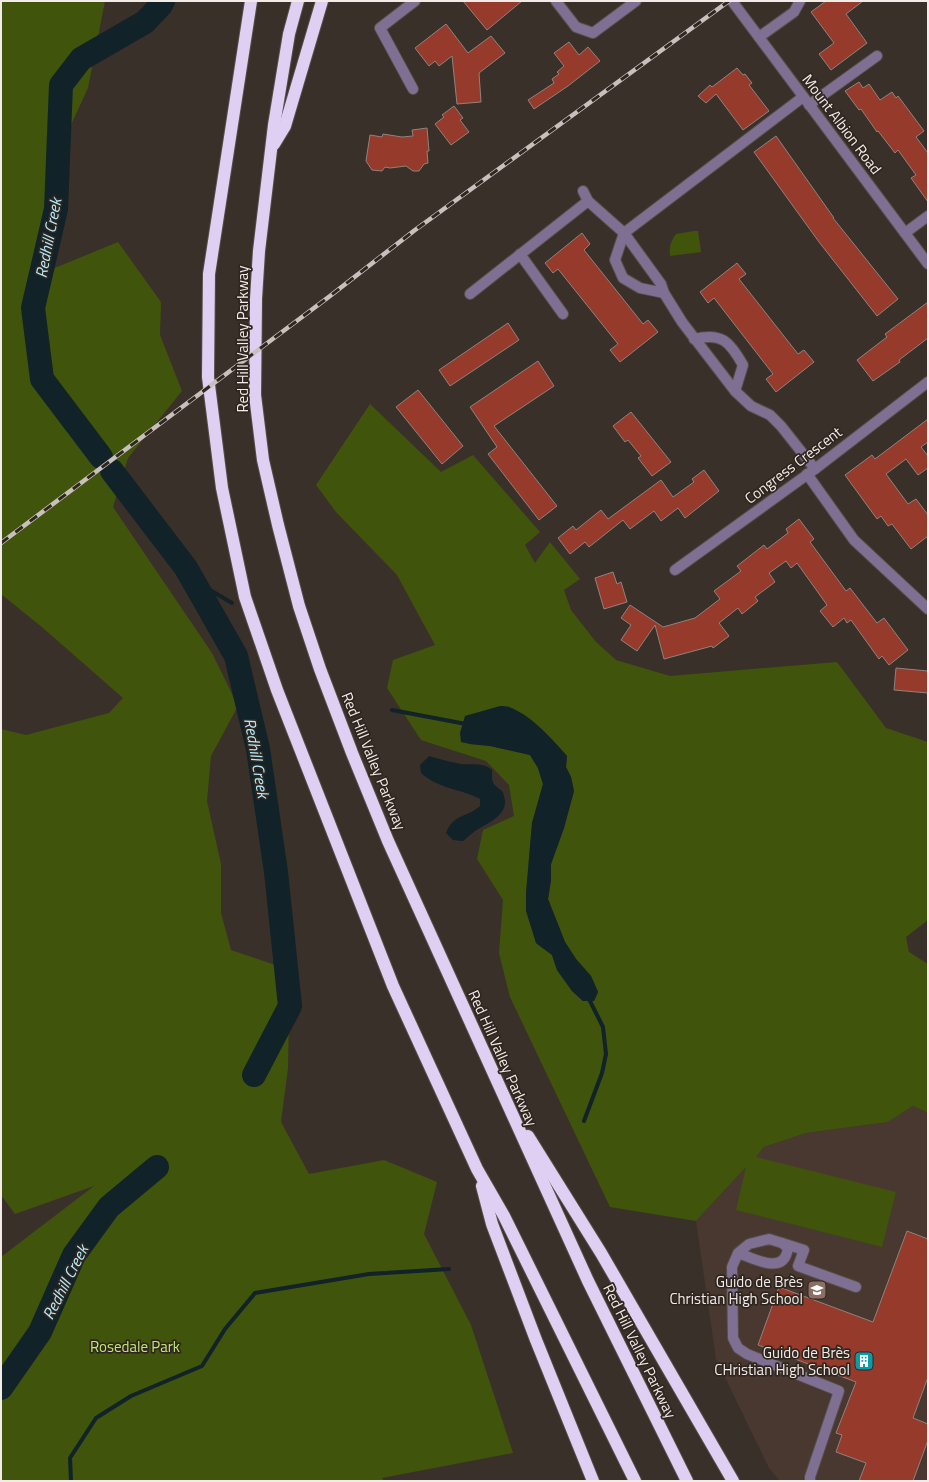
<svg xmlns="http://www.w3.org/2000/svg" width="929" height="1482" viewBox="0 0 929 1482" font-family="'Titillium Web',sans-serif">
<rect width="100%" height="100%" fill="#3a302a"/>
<!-- built -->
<path fill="#48382f" d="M 913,1106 L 928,1113 L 928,1481 L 780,1481 L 769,1468 L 716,1359 L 696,1221 L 764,1147 L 806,1133 L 888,1122 Z"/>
<!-- green -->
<g fill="#40540b" fill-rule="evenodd">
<path d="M 1,1 L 105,1 L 88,88 L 51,168 L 41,232 L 45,272 L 118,242 L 161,302 L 160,335 L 182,391 L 128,458 L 113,507 L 212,653 L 238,706 L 211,756 L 207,801 L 221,864 L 221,913 L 231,950 L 290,970 L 288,1068 L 281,1122 L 309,1174 L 384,1160 L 437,1182 L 424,1234 L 471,1325 L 513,1453 L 382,1478 L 384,1481 L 1,1481 L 1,1257 L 94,1186 L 15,1214 L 1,1195 L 1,729 L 26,735 L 109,713 L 123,698 L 43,628 L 1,594 Z"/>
<path d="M 694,231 L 698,231 L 701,252 L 670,256 C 669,246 671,241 676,234 Z"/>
<path d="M 370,404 L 441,472 L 473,455 L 540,532 L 525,545 L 535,563 L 550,542 L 580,579 L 564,590 L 571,610 L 596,642 L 616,660 L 670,676 L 837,662 L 886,728 L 928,742 L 928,920 L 906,937 L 909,952 L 928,964 L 928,1113 L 913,1106 L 888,1122 L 806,1133 L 764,1147 L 756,1157 L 896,1192 L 882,1247 L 736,1210 L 746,1167 L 696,1221 L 610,1207 L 510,997 L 499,953 L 503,900 L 477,859 L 483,830 L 514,816 L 509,785 L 486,761 L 421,740 L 387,688 L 393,660 L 435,645 L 397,575 L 336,512 L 316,485 ZM 508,706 C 532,719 549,735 567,756 L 566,767 L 571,777 L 574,791 L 564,828 L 551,864 L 551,880 L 548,899 L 565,942 L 576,959 L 591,976 L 598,992 L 594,1001 L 583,1001 L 572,991 L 557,970 L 552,955 L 536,943 L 526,894 L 532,823 L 543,784 L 538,768 L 530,755 L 490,746 L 470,744 L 466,716 Z"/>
</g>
<!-- water -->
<g fill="#112228">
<path d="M 500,706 C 523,705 553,740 567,756 L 566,767 L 571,777 L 574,791 L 564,828 L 551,864 L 551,880 L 548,899 L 565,942 L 576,959 L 591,976 L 598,992 L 594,1001 L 583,1001 L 572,991 L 557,970 L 552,955 L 536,943 L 526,911 L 526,894 L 532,823 L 543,784 L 538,768 L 530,755 L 490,746 L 470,744 L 461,742 L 460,733 L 465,716 Z"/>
<path d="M 429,756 C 440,759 450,762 461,764 C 473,765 483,762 492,770 C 492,777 491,783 497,787 C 500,790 502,790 503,793 C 512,814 489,822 475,831 C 471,834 467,838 463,841 L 453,840 L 446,833 C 454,813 467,818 480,806 L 480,799 C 460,788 440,790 421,773 L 420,765 Z"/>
</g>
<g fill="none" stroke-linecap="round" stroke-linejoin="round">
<!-- stream -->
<g stroke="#112228" stroke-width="4">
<path d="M 193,580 L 232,603"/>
<path d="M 392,710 L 466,724"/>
<path d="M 584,1121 L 602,1073 L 606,1054 L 603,1027 L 588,997"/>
<path d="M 71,1481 L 70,1458 L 96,1418 L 131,1396 L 202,1366 L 225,1329 L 255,1293 L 369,1274 L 449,1269"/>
</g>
<!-- river -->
<g stroke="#112228" stroke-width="24">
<path d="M 101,457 L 42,379 L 33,308 L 56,209 L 61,85 L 81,59 L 145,22 L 161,5 L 163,1"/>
<path d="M 112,471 L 186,568 L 236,656 L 258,749 L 276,872 L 290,1006 L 254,1075"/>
<path d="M 1,1388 L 40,1332 L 74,1255 L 109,1207 L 157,1167"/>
</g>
</g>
<!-- building -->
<g fill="#963b2b" stroke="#90827e">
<path d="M 463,1 L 522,1 L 487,30 Z"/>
<path d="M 826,1 L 863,1 L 846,14 L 867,43 L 831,70 L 819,54 L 834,43 L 811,12 Z"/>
<path d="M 446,24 L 468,53 L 491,36 L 505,53 L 479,73 L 481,102 L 457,104 L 452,56 L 439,66 L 435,61 L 429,66 L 415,48 Z"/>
<path d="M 569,42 L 579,55 L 588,47 L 600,61 L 568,86 L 534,109 L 528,100 L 554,83 L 552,79 L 559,74 L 557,72 L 564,66 L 554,53 Z"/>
<path d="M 737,68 L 743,75 L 745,74 L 752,83 L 749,85 L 769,111 L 743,130 L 716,94 L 706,103 L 698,96 L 710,85 L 712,87 Z"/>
<path d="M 859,82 L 863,88 L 869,84 L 880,100 L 892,92 L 896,98 L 898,96 L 924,131 L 916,137 L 928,153 L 928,202 L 911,178 L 916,175 L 898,150 L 895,153 L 878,131 L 877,132 L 861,109 L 859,110 L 845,91 Z"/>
<path d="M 454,106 L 463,118 L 460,120 L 469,132 L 451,145 L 435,124 L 444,117 L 442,115 Z"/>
<path d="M 427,128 L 429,151 L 427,151 L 428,163 L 424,164 L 419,171 L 413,171 L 406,166 L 390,168 L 385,167 L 382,171 L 372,170 L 366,161 L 370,135 L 382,137 L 383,134 L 402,137 L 413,136 L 412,130 Z"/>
<path d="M 776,136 L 834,218 L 833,218 L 898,299 L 877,316 L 819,242 L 754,152 Z"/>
<path d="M 582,233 L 590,244 L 584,250 L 643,324 L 648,320 L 658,332 L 620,362 L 610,350 L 618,344 L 558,269 L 553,273 L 545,263 Z"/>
<path d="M 737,263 L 746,274 L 739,279 L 798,354 L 804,350 L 814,362 L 776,392 L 766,379 L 773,374 L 714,298 L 708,303 L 700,292 Z"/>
<path d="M 928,302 L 928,338 L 899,360 L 900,362 L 873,381 L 857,360 L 887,337 L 885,334 Z"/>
<path d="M 508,323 L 519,340 L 450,386 L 439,370 Z"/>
<path d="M 538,361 L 554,386 L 494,426 L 557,506 L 539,520 L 488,454 L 497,447 L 470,407 Z"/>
<path d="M 418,390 L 463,446 L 442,464 L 396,407 Z"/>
<path d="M 631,412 L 671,462 L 652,476 L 638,458 L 641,456 L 628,440 L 625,442 L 613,426 Z"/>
<path d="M 928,419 L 928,442 L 921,447 L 928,456 L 928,468 L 918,475 L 906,459 L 886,474 L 908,504 L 916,499 L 928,515 L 928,536 L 911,549 L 892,524 L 888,526 L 881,516 L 877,519 L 845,475 L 872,455 L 875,459 Z"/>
<path d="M 704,470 L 719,491 L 685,518 L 678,508 L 661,521 L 654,511 L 630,529 L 623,520 L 589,547 L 585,542 L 570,554 L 558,538 L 573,526 L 576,530 L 601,510 L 608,519 L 661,480 L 673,497 L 694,482 L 692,479 Z"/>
<path d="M 799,519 L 814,539 L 810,542 L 846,591 L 850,588 L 877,623 L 884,618 L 908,650 L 889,665 L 882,656 L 879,659 L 851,620 L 847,623 L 844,618 L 833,627 L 820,611 L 827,605 L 797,563 L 791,568 L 786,561 L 769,573 L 775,582 L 755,597 L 758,601 L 742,614 L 738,608 L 719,623 L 729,636 L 713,648 L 712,646 L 664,659 L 655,625 L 637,651 L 621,640 L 631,625 L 621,618 L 630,605 L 663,627 L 695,618 L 720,599 L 714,591 L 741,571 L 737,566 L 764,545 L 767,549 L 788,533 L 786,529 Z"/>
<path d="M 613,572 L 617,584 L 621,582 L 627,602 L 604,609 L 595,578 Z"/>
<path d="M 896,668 L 928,671 L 928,693 L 894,690 Z"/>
<path d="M 907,1231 L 928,1239 L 928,1377 L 913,1418 L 928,1424 L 928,1440 L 913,1481 L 859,1481 L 866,1463 L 836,1452 L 842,1435 L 836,1433 L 856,1382 L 758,1345 L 779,1287 L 873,1322 Z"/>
</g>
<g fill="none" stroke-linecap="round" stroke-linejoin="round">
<!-- minor casing -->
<g stroke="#574e48" stroke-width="12">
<g id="minor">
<path d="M 556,1 L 576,27 L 593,33 L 636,1"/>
<path d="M 732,1 L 928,264"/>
<path d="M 759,37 L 794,12 L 800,1"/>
<path d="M 413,89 L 380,28 L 415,1"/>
<path d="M 809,105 L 877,56"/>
<path d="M 583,191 L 588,201 L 624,233 L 661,284 L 664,293 L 682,322 L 735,391 L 751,406 L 770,415 L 781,426 L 815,469"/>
<path d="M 905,233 L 928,216"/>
<path d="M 520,254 L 563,314"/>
<path d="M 664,293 L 640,288 L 623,278 L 615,260 L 624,233 L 803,97"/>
<path d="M 470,294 L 588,201"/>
<path d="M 694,339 C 722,332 730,342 743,365 L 735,391"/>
<path d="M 807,474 L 854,540 L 928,609"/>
<path d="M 675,570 L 815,469 L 928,382"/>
<path d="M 782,1243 L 804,1250 L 798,1266 L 856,1287"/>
<path d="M 738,1253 C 755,1259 784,1276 788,1248 L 782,1243 L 769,1239 L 749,1244 L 738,1253 L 732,1267 L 733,1338 L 738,1348 L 747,1354 L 839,1391 L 810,1477 L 810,1481"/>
</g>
</g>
<!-- highway casing -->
<g stroke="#574e48" stroke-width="14">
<g id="highway">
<path d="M 251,1 L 209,274 L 208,377 L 222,488 L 245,597 L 277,690 L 393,986 L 477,1169 L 504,1216 L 635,1481"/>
<path d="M 298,1 L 289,34 L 274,125 L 259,251 L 256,299 L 255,395 L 263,460 L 278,525 L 299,606 L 320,669 L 352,753 L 388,841 L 588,1281 L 687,1481"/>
<path d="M 274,144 L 285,126 L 322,1"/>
<path d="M 528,1136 L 601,1253 L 733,1481"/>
<path d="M 482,1186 L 492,1224 L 536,1340 L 593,1481"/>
</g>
</g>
<!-- minor -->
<use href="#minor" stroke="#7f7093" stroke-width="10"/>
<!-- highway -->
<use href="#highway" stroke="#dfd0f3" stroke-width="12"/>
<!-- rail casing -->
<g stroke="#c8c0bc" stroke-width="4.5">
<path id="rail" d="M 1,543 L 330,296 L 415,230 L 729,1"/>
</g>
<!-- rail -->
<use href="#rail" stroke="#302620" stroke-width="3" stroke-dasharray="9" stroke-linecap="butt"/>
</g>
<!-- icons -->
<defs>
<g id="school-square" transform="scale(1)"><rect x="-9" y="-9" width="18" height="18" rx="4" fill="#8d6e63" stroke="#302620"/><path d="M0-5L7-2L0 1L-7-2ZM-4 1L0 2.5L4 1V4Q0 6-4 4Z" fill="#fff"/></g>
<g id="building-square" transform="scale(1)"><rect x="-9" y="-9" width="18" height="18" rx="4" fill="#0f9aa8" stroke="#302620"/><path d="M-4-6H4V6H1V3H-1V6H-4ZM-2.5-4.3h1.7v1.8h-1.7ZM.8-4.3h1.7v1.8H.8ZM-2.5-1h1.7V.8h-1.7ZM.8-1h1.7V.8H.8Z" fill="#fff"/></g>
</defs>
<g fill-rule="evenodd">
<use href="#school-square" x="817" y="1290"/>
<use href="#building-square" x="864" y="1361"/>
</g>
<g text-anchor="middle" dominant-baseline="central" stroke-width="3.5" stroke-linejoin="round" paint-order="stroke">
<!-- street labels -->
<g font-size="15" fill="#f2ebe7" stroke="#302620">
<text transform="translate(842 124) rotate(53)">Mount Albion Road</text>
<text transform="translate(242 339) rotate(-90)">Red Hill Valley Parkway</text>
<text transform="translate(793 465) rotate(-37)">Congress Crescent</text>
<text transform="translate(374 761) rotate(68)">Red Hill Valley Parkway</text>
<text transform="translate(503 1058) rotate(66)">Red Hill Valley Parkway</text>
<text transform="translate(640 1351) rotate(64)">Red Hill Valley Parkway</text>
</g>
<!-- poi labels -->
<g font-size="15" fill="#f2ebe7" stroke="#302620" text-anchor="end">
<text x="803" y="1281">Guido de Brès<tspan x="803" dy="17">Christian High School</tspan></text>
<text x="850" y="1352">Guido de Brès<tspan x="850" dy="17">CHristian High School</tspan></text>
</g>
<!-- park labels -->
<g font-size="15" fill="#bfe86e" stroke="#302620">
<text x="135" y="1346">Rosedale Park</text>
</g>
<!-- water labels -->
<g font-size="16" font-style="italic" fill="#b3ecfd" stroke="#302620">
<text transform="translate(48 238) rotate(-79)">Redhill Creek</text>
<text transform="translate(257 758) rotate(80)">Redhill Creek</text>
<text transform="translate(65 1282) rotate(-63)">Redhill Creek</text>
</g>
</g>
<!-- border -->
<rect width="929" height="1482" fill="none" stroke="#f2ebe7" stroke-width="4"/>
</svg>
